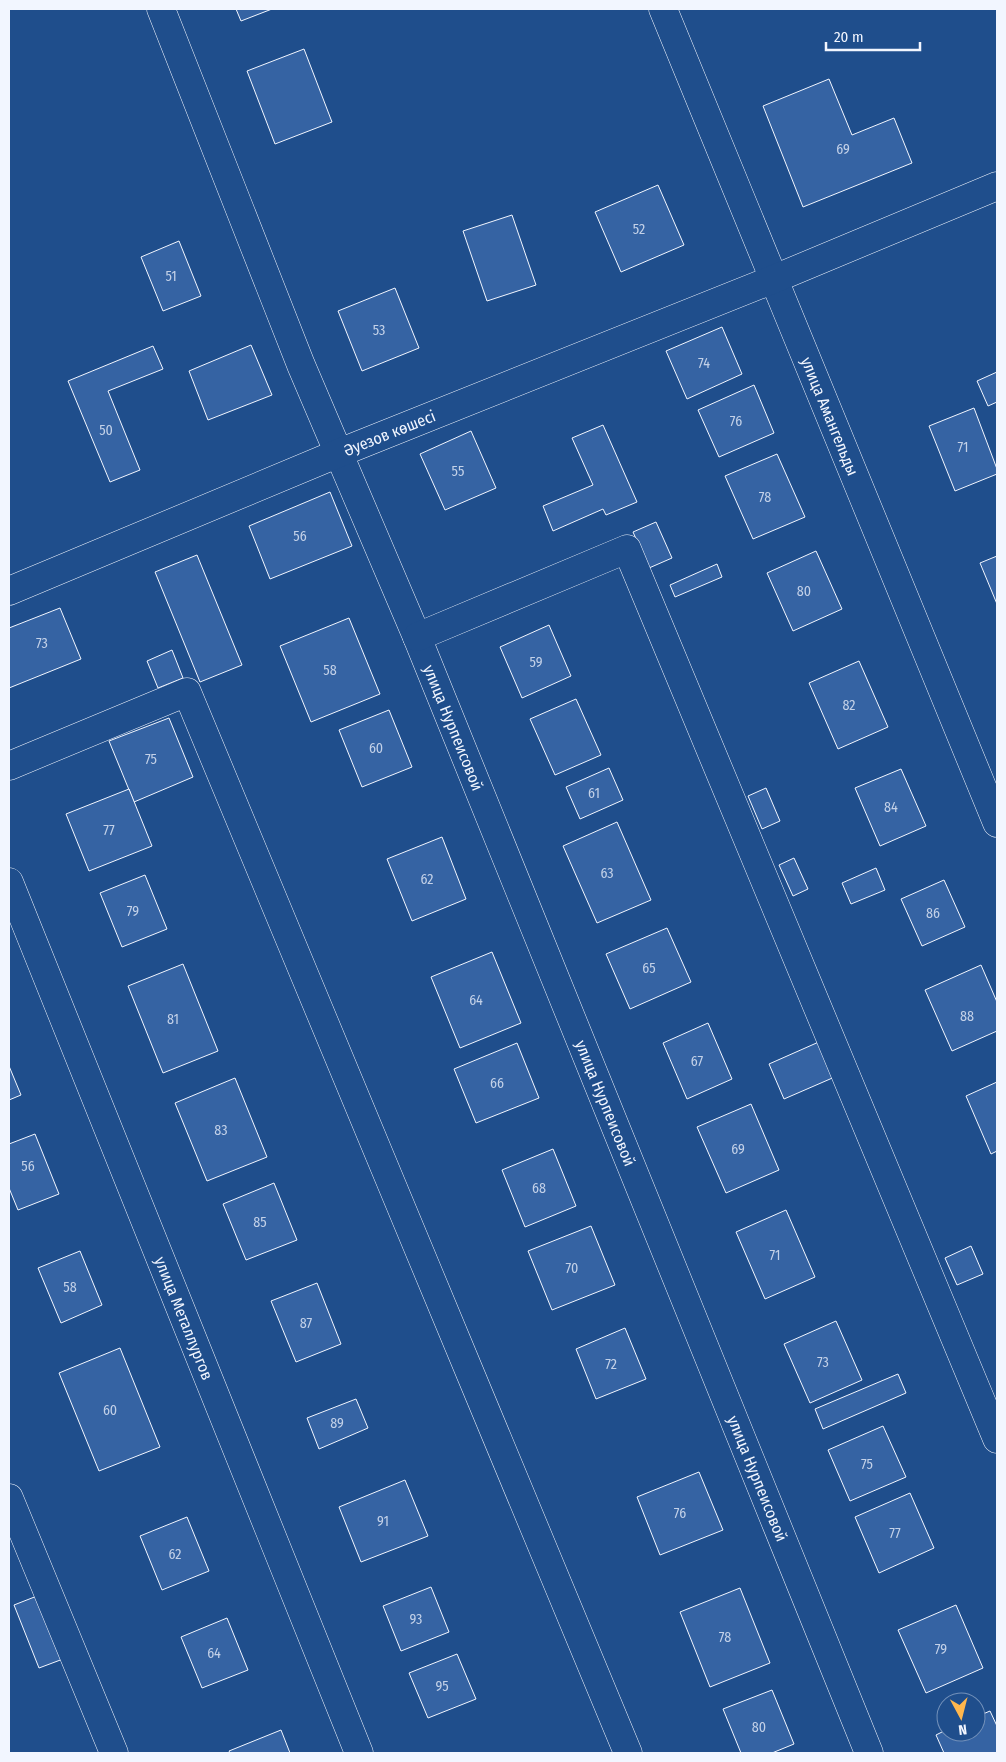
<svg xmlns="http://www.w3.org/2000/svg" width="1006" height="1762" viewBox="0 0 1006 1762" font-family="'Fira Sans Condensed',sans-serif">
<rect width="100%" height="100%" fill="#1f4e8c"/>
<!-- building -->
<g fill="#3563a3" stroke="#f2f6ff">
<path d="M 236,9 L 272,9 L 241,21 Z"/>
<path d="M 304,49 L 332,122 L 275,144 L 247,71 Z"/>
<path d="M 829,79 L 852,135 L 894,118 L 912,163 L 803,207 L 763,106 Z"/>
<path d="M 658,185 L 684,245 L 621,272 L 595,212 Z"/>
<path d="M 512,215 L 536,285 L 487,301 L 463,231 Z"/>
<path d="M 179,241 L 201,296 L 163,311 L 141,257 Z"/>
<path d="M 395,288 L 419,348 L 362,371 L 338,311 Z"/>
<path d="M 722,327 L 742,374 L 687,399 L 666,351 Z"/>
<path d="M 251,345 L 272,395 L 208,420 L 189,371 Z"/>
<path d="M 153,346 L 163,369 L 108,391 L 140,470 L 110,482 L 68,381 Z"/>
<path d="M 997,372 L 997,402 L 988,406 L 977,381 Z"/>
<path d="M 754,385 L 774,433 L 719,457 L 698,410 Z"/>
<path d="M 974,408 L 997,469 L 997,474 L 955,491 L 929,426 Z"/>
<path d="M 603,425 L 637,502 L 606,515 L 603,509 L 553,531 L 543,506 L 593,485 L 572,438 Z"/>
<path d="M 471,431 L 496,488 L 445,510 L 420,454 Z"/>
<path d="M 777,454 L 805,517 L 753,539 L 725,476 Z"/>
<path d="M 330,492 L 352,546 L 270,579 L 249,526 Z"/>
<path d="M 656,522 L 672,558 L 649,568 L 633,532 Z"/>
<path d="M 816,551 L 842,609 L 793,631 L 767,573 Z"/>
<path d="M 197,555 L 242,665 L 200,682 L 155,572 Z"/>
<path d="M 997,556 L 997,604 L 980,563 Z"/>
<path d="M 717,564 L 722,577 L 675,597 L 670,585 Z"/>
<path d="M 60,608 L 81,659 L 9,688 L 9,628 Z"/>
<path d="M 349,618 L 380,694 L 311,722 L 280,646 Z"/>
<path d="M 549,625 L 571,676 L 522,698 L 500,647 Z"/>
<path d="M 172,650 L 183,678 L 158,688 L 147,661 Z"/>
<path d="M 859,661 L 888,727 L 838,749 L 809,683 Z"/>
<path d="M 576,699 L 601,755 L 555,775 L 530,719 Z"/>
<path d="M 389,710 L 412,767 L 362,787 L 339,730 Z"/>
<path d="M 169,718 L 193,777 L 134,802 L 109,741 Z"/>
<path d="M 609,768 L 623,800 L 580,819 L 566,787 Z"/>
<path d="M 901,769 L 926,826 L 880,846 L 855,788 Z"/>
<path d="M 766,788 L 780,821 L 762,829 L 748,796 Z"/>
<path d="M 129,789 L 152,846 L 89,871 L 66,814 Z"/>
<path d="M 617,822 L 651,900 L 597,923 L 563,846 Z"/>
<path d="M 442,837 L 466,899 L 412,921 L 387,859 Z"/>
<path d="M 794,858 L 808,889 L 793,896 L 779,865 Z"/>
<path d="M 876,868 L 885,890 L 851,904 L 842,883 Z"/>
<path d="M 145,875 L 167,929 L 122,947 L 100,893 Z"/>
<path d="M 944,880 L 965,927 L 922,946 L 901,899 Z"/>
<path d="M 667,928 L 691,982 L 630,1009 L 606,954 Z"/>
<path d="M 492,952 L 521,1023 L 460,1048 L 431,977 Z"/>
<path d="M 183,964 L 218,1051 L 163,1073 L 128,986 Z"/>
<path d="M 981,965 L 997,1002 L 997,1031 L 952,1051 L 925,990 Z"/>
<path d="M 708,1023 L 732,1079 L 687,1099 L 663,1043 Z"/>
<path d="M 821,1041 L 837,1076 L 784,1099 L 769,1064 Z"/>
<path d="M 517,1043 L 539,1098 L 476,1123 L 454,1069 Z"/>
<path d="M 9,1066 L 21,1095 L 9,1100 Z"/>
<path d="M 235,1078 L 267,1157 L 207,1181 L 175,1103 Z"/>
<path d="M 997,1082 L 997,1151 L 991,1154 L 966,1096 Z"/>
<path d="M 751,1104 L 779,1170 L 726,1193 L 697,1127 Z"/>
<path d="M 35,1134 L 59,1194 L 18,1210 L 9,1188 L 9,1144 Z"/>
<path d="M 553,1149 L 576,1206 L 525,1227 L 502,1170 Z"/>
<path d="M 274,1183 L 297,1240 L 246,1260 L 223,1204 Z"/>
<path d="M 786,1210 L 815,1277 L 765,1299 L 736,1232 Z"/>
<path d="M 591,1226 L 615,1285 L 552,1310 L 528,1251 Z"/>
<path d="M 971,1246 L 983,1274 L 957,1285 L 945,1258 Z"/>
<path d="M 80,1251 L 102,1305 L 61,1323 L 38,1268 Z"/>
<path d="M 317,1283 L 341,1344 L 296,1362 L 271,1301 Z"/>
<path d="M 836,1321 L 862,1380 L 810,1403 L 784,1344 Z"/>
<path d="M 625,1328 L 646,1379 L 596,1399 L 576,1349 Z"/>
<path d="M 120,1348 L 160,1447 L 99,1471 L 59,1373 Z"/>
<path d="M 898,1374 L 906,1393 L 823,1429 L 815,1409 Z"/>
<path d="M 356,1399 L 368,1428 L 319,1449 L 307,1418 Z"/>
<path d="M 883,1426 L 906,1477 L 850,1501 L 828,1450 Z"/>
<path d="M 699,1472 L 723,1530 L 660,1555 L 637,1497 Z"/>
<path d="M 405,1480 L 428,1536 L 361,1562 L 339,1507 Z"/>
<path d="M 910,1493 L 934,1548 L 879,1573 L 855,1517 Z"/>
<path d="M 187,1517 L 209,1571 L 162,1590 L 140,1536 Z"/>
<path d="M 431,1587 L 449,1632 L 401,1651 L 383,1606 Z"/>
<path d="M 740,1588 L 770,1663 L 710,1687 L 680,1612 Z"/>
<path d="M 37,1596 L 63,1659 L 39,1668 L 14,1605 Z"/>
<path d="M 956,1605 L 983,1668 L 926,1693 L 898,1630 Z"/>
<path d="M 227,1618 L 248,1670 L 202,1688 L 181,1637 Z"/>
<path d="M 457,1654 L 476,1699 L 428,1718 L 409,1673 Z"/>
<path d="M 772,1690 L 794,1744 L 772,1753 L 741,1753 L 723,1709 Z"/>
<path d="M 990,1711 L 997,1726 L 997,1753 L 944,1753 L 936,1735 L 946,1730 L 946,1732 L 976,1732 L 976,1717 Z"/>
<path d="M 281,1730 L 290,1753 L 230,1753 L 229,1751 Z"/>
</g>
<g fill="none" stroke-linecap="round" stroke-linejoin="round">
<!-- minor casing -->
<g stroke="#f2f6ff" stroke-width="29">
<g id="minor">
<path id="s1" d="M 161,9 L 301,365 L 417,637 L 869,1753"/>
<path id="s2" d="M 663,9 L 997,823"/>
<path d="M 417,637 L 627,549 L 997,1439"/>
<path d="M 9,766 L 187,692 L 628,1753"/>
<path id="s3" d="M 9,882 L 359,1753"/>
<path d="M 9,1498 L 114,1753"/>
</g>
</g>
<!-- major casing -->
<g stroke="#f2f6ff" stroke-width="29">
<g id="major">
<path id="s4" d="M 9,591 L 339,453 L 774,279 L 997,186"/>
</g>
</g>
<!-- minor -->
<use href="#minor" stroke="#1f4e8c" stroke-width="28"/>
<!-- major -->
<use href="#major" stroke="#1f4e8c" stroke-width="28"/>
</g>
<g text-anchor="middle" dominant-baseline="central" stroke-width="4" stroke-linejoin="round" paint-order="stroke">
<!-- number labels -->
<g font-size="14" fill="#c3d1e8">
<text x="843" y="149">69</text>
<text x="639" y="229">52</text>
<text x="171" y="276">51</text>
<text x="379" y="330">53</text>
<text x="704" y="363">74</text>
<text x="736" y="421">76</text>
<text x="106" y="430">50</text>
<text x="963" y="447">71</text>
<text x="458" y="471">55</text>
<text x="765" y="497">78</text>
<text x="300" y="536">56</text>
<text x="804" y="591">80</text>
<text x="42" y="643">73</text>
<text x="536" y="662">59</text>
<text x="330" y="670">58</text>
<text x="849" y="705">82</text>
<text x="376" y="748">60</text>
<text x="151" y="759">75</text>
<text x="594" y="793">61</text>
<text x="891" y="807">84</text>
<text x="109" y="830">77</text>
<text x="607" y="873">63</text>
<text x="427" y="879">62</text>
<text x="133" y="911">79</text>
<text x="933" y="913">86</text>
<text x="649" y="968">65</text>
<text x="476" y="1000">64</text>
<text x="967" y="1016">88</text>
<text x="173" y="1019">81</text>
<text x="697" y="1061">67</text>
<text x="497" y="1083">66</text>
<text x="221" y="1130">83</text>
<text x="738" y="1149">69</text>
<text x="28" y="1166">56</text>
<text x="539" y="1188">68</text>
<text x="260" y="1222">85</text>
<text x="775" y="1255">71</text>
<text x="572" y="1268">70</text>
<text x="70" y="1287">58</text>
<text x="306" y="1323">87</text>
<text x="823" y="1362">73</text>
<text x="611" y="1364">72</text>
<text x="110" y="1410">60</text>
<text x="337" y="1423">89</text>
<text x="867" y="1464">75</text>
<text x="680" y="1513">76</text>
<text x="383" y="1521">91</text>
<text x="895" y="1533">77</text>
<text x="175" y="1554">62</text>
<text x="416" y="1619">93</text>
<text x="725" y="1637">78</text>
<text x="941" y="1649">79</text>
<text x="214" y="1653">64</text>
<text x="442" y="1686">95</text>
<text x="759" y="1727">80</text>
</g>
<!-- street labels -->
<g font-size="16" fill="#f2f6ff" stroke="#1f4e8c">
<text stroke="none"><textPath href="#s2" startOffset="440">улица Амангельды</textPath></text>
<text stroke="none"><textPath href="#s4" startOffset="412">Әуезов көшесі</textPath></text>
<text stroke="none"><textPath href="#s1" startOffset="776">улица Нурпеисовой</textPath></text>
<text stroke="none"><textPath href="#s1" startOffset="1181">улица Нурпеисовой</textPath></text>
<text stroke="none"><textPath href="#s3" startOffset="470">улица Металлургов</textPath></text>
<text stroke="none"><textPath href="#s1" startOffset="1586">улица Нурпеисовой</textPath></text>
</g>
</g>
<!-- border -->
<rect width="1006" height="1762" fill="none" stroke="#f2f6ff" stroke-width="20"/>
<!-- north arrow -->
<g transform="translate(961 1717) rotate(173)"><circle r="24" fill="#1f4e8c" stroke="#7391ba"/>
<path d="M0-4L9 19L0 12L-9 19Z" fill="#ffb74d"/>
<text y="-8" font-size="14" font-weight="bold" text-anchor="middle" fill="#f2f6ff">N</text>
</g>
<!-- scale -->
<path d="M826 42v8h94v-8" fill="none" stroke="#f2f6ff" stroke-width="2.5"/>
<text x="834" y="42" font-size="15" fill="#f2f6ff" stroke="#1f4e8c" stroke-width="4" paint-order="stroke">20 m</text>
</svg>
